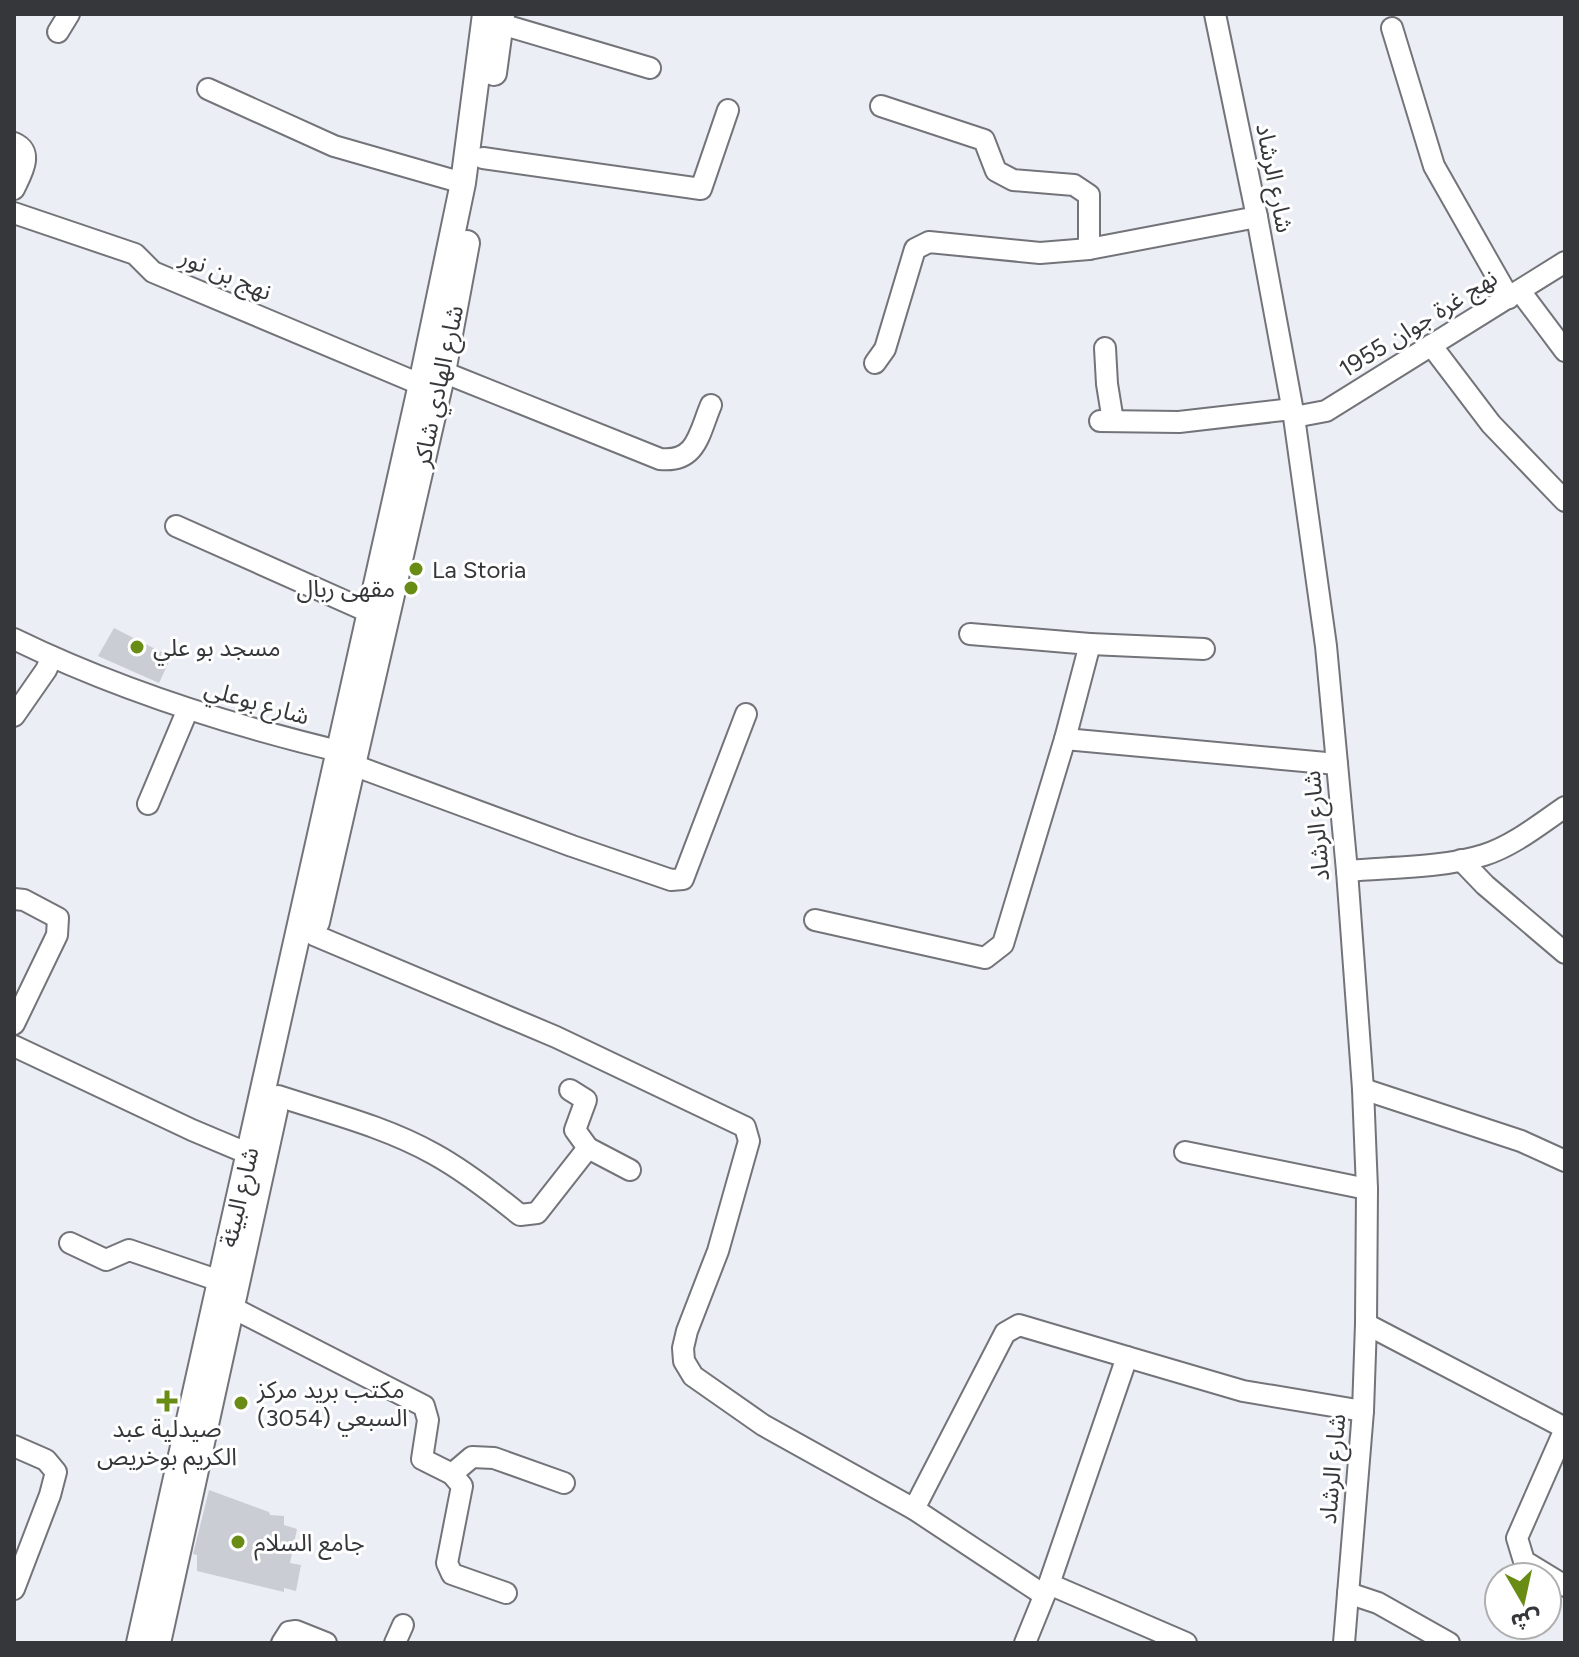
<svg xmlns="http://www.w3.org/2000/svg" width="1579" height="1657" viewBox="0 0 1579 1657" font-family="Figtree,'Noto Sans Arabic',sans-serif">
<rect width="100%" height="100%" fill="#eceef5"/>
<!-- building -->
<g fill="#cacdd3">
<path d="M 114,628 L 171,657 L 159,683 L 98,656 Z"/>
<path d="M 209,1490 L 269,1512 L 270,1515 L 284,1516 L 284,1525 L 297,1529 L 290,1563 L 301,1565 L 296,1591 L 284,1588 L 284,1592 L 197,1571 L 197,1555 L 193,1554 Z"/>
</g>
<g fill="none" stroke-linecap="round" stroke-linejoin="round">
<!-- minor casing -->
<g stroke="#727479" stroke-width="24">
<g id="minor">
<path d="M 1215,14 L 1257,217 L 1294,417 L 1326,646 L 1347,871 L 1363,1089 L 1367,1189 L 1366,1324 L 1363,1411 L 1344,1643"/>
<path d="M 501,24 L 650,68"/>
<path d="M 1392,28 L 1434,166 L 1509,298"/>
<path d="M 58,32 L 69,14"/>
<path d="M 208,89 L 334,146 L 463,183"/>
<path d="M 881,106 L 984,140 L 996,171 L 1013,180 L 1074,185 L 1089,195 L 1089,249"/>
<path d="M 14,143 C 35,152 21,174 14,189"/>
<path d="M 483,158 L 701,189 L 728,110"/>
<path d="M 14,213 L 135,254 L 153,272 L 434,390"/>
<path d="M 1520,291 L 1565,351"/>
<path d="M 1431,345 L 1491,424 L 1565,501"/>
<path d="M 1105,348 L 1107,384 L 1113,421"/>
<path d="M 875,363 L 885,349 L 915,249 L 929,242 L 1040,253 L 1089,249 L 1257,217"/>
<path d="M 443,372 L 660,459 C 697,463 699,433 711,405"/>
<path d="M 1294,417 L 1326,411 L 1565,262"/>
<path d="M 1100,421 L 1179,422 L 1292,409"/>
<path d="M 176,526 L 369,612"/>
<path d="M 970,634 L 1090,644 L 1065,739"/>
<path d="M 14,639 C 121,691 236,727 351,754"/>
<path d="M 1090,644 L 1204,649"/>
<path d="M 14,716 L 46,670 L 52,657"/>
<path d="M 353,765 L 572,846 L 671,880 L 683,879 L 746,714"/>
<path d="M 148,804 L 188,709"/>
<path d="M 1461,860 L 1485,885 L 1565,953"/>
<path d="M 1347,871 C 1390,867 1443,868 1484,855 C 1513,846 1540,824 1565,807"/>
<path d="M 14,899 L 24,900 L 58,918 L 57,935 L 14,1024"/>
<path d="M 815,920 L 985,958 L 1003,944 L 1065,739 L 1337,764"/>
<path d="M 314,935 L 556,1037 L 745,1127 L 749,1141 L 718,1251 L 687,1331 L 683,1348 L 684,1361 L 693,1376 L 763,1425 L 914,1509"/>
<path d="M 14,1046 L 192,1130 L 261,1159"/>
<path d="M 1363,1089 L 1521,1141 L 1565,1161"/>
<path d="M 570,1090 L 586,1100 L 575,1130 L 588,1148"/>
<path d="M 278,1096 C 330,1113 386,1127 434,1154 C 465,1171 493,1193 520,1215 L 537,1213 L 588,1148 L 630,1170"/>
<path d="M 1185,1152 L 1367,1189"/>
<path d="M 70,1243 L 106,1260 L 129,1250 L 220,1281"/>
<path d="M 233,1308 L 424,1406 L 428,1420 L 422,1459 L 452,1474 L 462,1486 L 447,1563 L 452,1574 L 506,1593"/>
<path d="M 1366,1324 L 1565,1428"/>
<path d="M 1565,1429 L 1517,1538 L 1524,1561 L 1565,1586"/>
<path d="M 14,1446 L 46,1460 L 56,1472 L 50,1495 L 14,1589"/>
<path d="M 452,1474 L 472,1457 L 494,1458 L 564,1483"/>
<path d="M 1049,1584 L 1186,1643"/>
<path d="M 1348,1593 L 1378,1603 L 1449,1643"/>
<path d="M 1044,1595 L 914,1509 L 1005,1333 L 1019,1325 L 1127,1357"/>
<path d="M 282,1643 L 289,1632 L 296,1631 L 326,1643"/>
<path d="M 395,1643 L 403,1625"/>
<path d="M 1025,1643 L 1049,1584 L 1127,1357 L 1243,1391 L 1363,1411"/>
</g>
</g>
<!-- major casing -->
<g stroke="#727479" stroke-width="28">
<g id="major">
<path d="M 494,73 L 502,14"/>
<path d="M 317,922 L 443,372 L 467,243"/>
<path d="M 139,1643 L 421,384 L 463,183 L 485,14"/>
<path d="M 158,1643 L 275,1110"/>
</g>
</g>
<!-- minor -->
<use href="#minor" stroke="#fff" stroke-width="20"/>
<!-- major -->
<use href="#major" stroke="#fff" stroke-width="24"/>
</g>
<!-- markers -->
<g fill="#688c14" stroke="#fff" stroke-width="3">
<circle cx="416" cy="569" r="8"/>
<circle cx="411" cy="588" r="8"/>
<circle cx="137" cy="647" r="8"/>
<path d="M163 1389h8v8h8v8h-8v8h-8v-8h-8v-8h8z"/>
<circle cx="241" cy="1403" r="8"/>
<circle cx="238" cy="1542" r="8"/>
</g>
<g text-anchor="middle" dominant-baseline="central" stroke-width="6" stroke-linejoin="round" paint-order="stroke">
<!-- street labels -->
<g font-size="24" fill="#36373a" stroke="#fff">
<text transform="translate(1275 178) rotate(79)">شارع الرشاد</text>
<text transform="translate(226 274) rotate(23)">نهج بن نور</text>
<text transform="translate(1418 323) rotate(-32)">نهج غرة جوان 1955</text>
<text transform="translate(438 386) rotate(-78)">شارع الهادي شاكر</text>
<text transform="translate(257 702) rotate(16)">شارع بوعلي</text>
<text transform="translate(1316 826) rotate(-95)">شارع الرشاد</text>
<text transform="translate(239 1197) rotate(-77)">شارع البيئة</text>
<text transform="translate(1332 1469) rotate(-85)">شارع الرشاد</text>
</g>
<!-- poi labels -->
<g font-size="24" fill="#36373a" stroke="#fff" text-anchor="start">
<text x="432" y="569">La Storia</text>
<text x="395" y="588" text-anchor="end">مقهى ربال</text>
<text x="153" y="647">مسجد بو علي</text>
<text x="257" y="1389">مكتب بريد مركز<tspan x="257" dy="28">السبعي (3054)</tspan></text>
<text x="167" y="1428" text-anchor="middle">صيدلية عبد<tspan x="167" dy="28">الكريم بوخريص</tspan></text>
<text x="254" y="1542">جامع السلام</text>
</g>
</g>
<!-- border -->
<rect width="1579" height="1657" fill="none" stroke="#36373a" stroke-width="32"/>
<!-- north arrow -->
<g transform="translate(1523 1601) rotate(171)"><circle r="38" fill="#ffffff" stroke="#afafb0" stroke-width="2"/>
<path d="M0-6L14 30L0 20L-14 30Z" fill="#688c14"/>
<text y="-12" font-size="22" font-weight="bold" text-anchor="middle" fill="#36373a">ش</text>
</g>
</svg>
